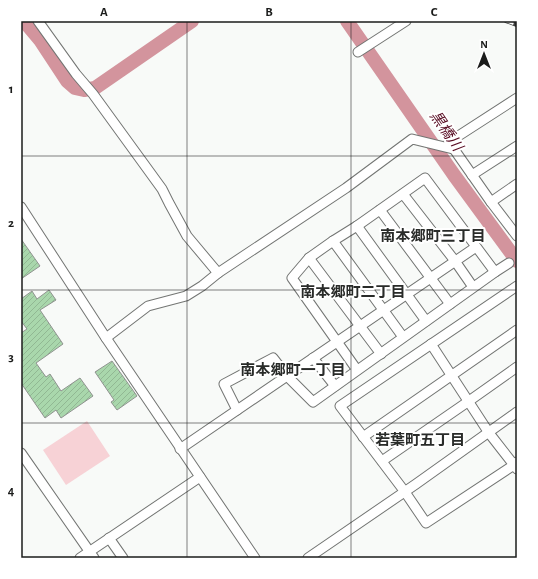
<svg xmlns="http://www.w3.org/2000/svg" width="538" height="579" viewBox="0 0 538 579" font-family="'Alegreya Sans','Noto Sans JP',sans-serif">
<defs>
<pattern id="building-hatch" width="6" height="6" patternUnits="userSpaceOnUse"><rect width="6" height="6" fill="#a9d7ac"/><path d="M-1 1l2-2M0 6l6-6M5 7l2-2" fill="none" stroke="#91b893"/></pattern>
</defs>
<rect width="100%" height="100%" fill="#f8faf8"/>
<!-- garden -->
<path fill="#f7d2d6" d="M 87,421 L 110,456 L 66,485 L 43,450 Z"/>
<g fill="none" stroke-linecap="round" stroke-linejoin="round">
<!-- river -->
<g stroke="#d3949d" stroke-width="14">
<path d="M 24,21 L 40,40 L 67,81 L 75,88 L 84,90 L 95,88 L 192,21"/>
<path d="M 347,21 L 454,175 L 517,261"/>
</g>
</g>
<!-- building -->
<g fill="url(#building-hatch)" stroke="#909390">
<path d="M 21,239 L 40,266 L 21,279 Z"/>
<path d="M 49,290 L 56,300 L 40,310 L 63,344 L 36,363 L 46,377 L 50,374 L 61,391 L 80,378 L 93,396 L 61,418 L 56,410 L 45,418 L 21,383 L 21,333 L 27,329 L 21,321 L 21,299 L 32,291 L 37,299 Z"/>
<path d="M 112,361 L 137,396 L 117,410 L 111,402 L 114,400 L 95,372 Z"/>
</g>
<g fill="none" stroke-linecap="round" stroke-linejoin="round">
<!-- minor casing -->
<g stroke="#737573" stroke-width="11">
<g id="minor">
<path d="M 38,21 L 76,74 L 93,94 L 162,189 L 169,203 L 187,236 L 218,273"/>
<path d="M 358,52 L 406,21"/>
<path d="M 517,98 L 449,142 L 491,202 L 517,236"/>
<path d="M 472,175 L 517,146"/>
<path d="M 403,194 L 455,261 L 473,287"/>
<path d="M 491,202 L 517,184"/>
<path d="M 21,207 L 106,338 L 255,558"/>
<path d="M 380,210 L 450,304"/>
<path d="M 357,226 L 426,321"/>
<path d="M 333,241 L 403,337"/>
<path d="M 309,258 L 381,354"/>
<path d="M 517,286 L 340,406 L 405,492 L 426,523 L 514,465 L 517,469"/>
<path d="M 106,338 L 148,306 L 186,296 L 202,286 L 218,273 L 346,188 L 412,139 L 453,149"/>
<path d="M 431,344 L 489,433 L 514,465 L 517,462"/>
<path d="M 313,358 L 335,386"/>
<path d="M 357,370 L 292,278 L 309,258 L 333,241 L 357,226 L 425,178 L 495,272"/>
<path d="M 237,410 L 224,384 L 273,358 L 287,376 L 313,402 L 495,272 L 509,263"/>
<path d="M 363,437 L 517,330"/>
<path d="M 180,449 L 476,247"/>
<path d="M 21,453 L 94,558"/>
<path d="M 382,461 L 469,401 L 517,367"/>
<path d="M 109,538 L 123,558"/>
<path d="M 80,558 L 200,477"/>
<path d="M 308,558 L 416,484 L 517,412"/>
</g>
</g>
<!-- minor -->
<use href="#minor" stroke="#fff" stroke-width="9"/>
<!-- rail casing -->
<g stroke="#3e3f3e" stroke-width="4">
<path id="rail" d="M 506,21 L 517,25"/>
</g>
<!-- rail -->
<use href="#rail" stroke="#fff" stroke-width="2.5" stroke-dasharray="8" stroke-linecap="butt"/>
</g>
<!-- grid -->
<path fill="none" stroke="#1b1c1b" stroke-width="1" stroke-opacity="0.55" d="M 187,21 L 187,558M 351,21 L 351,558M 21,156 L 517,156M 21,290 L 517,290M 21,423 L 517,423"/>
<g text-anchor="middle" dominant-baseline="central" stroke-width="4" stroke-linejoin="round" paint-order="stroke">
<!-- water labels -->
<g font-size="15" font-style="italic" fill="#570b21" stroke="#fff">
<text transform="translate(446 131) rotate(55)">黒橋川</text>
</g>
<!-- neighbourhood labels -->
<g font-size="15" font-weight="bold" fill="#292b29" stroke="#fff">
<text x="433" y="236">南本郷町三丁目</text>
<text x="353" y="292">南本郷町二丁目</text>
<text x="293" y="370">南本郷町一丁目</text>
<text x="420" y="440">若葉町五丁目</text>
</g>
</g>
<!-- border -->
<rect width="538" height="579" fill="none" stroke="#ffffff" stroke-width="44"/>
<!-- north arrow -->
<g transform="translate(484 54)" stroke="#ffffff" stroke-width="3" paint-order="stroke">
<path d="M0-3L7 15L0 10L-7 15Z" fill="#1b1c1b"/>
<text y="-6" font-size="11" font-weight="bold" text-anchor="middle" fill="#1b1c1b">N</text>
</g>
<rect x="22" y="22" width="494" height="535" fill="none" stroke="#1b1c1b" stroke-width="1.5"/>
<g font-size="13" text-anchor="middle" font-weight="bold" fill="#1b1c1b">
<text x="104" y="16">A</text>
<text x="269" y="16">B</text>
<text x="434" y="16">C</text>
<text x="11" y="93">1</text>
<text x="11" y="227">2</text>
<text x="11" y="361">3</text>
<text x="11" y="495">4</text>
</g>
</svg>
